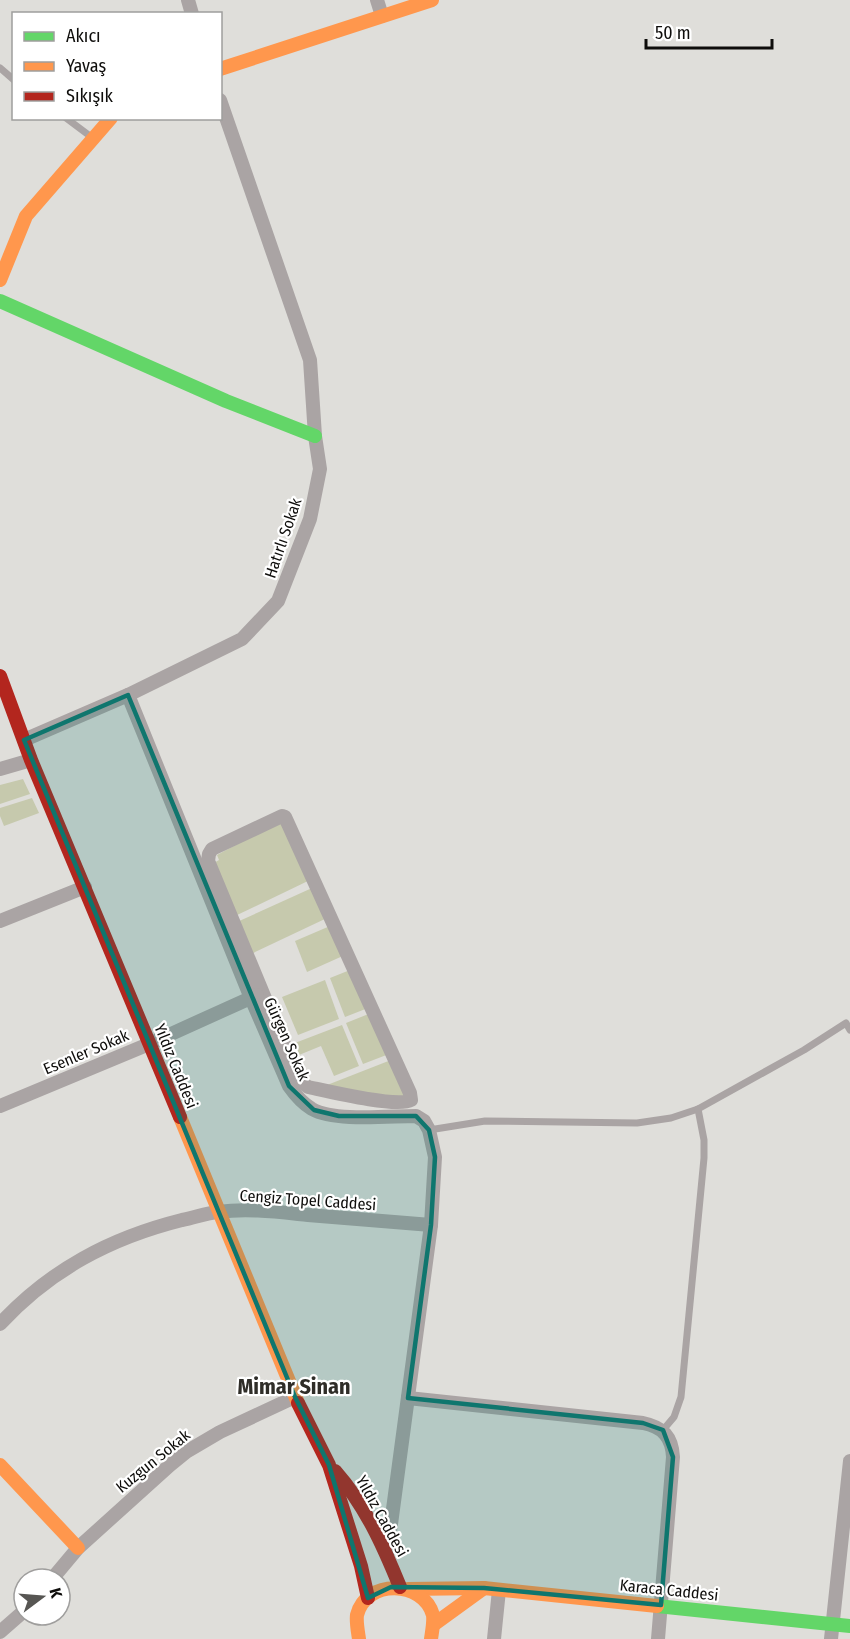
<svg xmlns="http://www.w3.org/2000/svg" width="850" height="1639" viewBox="0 0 850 1639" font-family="'Fira Sans Condensed',sans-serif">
<rect width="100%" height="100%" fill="#dfdeda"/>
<!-- green -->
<g fill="#c6c9ad">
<path d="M 23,779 L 30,794 L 0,804 L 0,785 Z"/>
<path d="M 32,798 L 39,813 L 4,826 L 0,816 L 0,808 Z"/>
<path d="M 282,820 L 310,880 L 235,916 L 212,864 L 219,860 L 217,855 Z"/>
<path d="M 312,888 L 327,918 L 251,954 L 237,922 Z"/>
<path d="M 330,926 L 345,955 L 307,972 L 295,941 Z"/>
<path d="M 350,970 L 368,1008 L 345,1017 L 330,978 Z"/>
<path d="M 325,980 L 339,1019 L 298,1035 L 282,997 Z"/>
<path d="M 371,1013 L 389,1054 L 363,1064 L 346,1023 Z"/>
<path d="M 342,1025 L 359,1066 L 334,1076 L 321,1046 L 299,1055 L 310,1080 L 308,1081 L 287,1046 Z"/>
<path d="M 391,1060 L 406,1099 L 322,1087 Z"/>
</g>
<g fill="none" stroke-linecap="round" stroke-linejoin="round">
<!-- lane -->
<g stroke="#aaa4a4" stroke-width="7">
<path d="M 0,68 L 14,80"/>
<path d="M 66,118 L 90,136"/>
<path d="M 429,1130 L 485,1121 L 637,1123 L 671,1118 L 698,1109 L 804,1050 L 846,1023 L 850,1030"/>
<path d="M 663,1430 L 674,1417 L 681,1397 L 704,1158 L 704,1140 L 698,1109"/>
</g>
<!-- street -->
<g stroke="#aaa4a4" stroke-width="14">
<path d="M 188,0 L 192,14"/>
<path d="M 377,0 L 382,16"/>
<path d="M 128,695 L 251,998 L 289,1086 C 296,1096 302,1103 312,1109 C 335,1122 389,1116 416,1116 L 424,1121 L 429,1130 L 435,1157 L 431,1225 L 387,1554"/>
<path d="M 24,740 L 128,695 L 242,639 L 278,601 L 310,519 L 320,469 L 315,436 L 310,360 L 220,100"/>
<path d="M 0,769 L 31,760"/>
<path d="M 282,816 L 285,817 L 410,1093 L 411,1100 C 397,1108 327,1091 308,1087 L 300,1081 L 296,1073 L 208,861 L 209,854 L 212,849 Z"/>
<path d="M 0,921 L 85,887"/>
<path d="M 0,1106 L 149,1044 L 257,995"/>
<path d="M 0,1324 C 50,1270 110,1238 182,1220 C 194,1218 206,1213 218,1212 C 248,1208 278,1212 308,1215 C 349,1218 390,1222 431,1225"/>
<path d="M 408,1398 L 643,1423 C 663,1427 672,1437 673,1457 L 658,1639"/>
<path d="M 52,1579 L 78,1548 L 170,1465 L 186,1452 L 220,1432 L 295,1397"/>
<path d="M 0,1632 L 24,1611"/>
<path d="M 494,1639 L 499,1590"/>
<path d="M 831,1639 L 850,1461"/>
</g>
<!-- fast -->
<g stroke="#63d668" stroke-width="14">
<path d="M 0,301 L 226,401 L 315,436"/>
<path d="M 657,1606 L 850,1626"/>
</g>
<!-- slow -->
<g stroke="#ff974d" stroke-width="14">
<path d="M 220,69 L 432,0"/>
<path d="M 0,280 L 26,216 L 111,118"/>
<path d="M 180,1117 L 298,1403"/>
<path d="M 0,1465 L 78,1548"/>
<path d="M 408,1589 L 484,1588 L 657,1606"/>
<path d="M 433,1625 L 484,1588"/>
<path d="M 359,1639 C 358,1632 356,1622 357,1615 C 366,1579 423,1580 433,1615 C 434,1622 432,1632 431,1639"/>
</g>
<!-- jam -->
<g stroke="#b3261e" stroke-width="14">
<path d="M 0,676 L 31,760 L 180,1117"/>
<path d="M 298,1403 L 329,1465 L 361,1566 L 368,1598"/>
<path d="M 335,1471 C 365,1505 383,1545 400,1587"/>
</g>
</g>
<!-- marked area -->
<path fill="#0f766e" fill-opacity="0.2" stroke="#0f766e" stroke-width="4.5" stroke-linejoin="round" d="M 128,695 L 289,1086 L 314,1110 L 339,1116 L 416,1116 L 429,1130 L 435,1157 L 431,1225 L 408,1398 L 643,1423 L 663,1430 L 673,1457 L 661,1605 L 484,1588 L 391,1587 L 368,1598 L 329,1465 L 295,1397 L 24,740 Z"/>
<g text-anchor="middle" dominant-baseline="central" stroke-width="4.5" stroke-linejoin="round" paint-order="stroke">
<!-- street labels -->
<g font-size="16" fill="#0e0d0b" stroke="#fff">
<text transform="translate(283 538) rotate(-71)">Hatırlı Sokak</text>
<text transform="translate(287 1039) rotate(66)">Gürgen Sokak</text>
<text transform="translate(86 1052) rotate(-23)">Esenler Sokak</text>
<text transform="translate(176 1066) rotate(68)">Yıldız Caddesi</text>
<text transform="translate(308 1200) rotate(4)">Cengiz Topel Caddesi</text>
<text transform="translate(153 1461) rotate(-39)">Kuzgun Sokak</text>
<text transform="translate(382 1516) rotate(61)">Yıldız Caddesi</text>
<text transform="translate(669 1590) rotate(6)">Karaca Caddesi</text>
</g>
<!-- district labels -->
<g font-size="22" font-weight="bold" fill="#2f2d28" stroke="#fff">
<text x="294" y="1386">Mimar Sinan</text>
</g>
</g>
<!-- legend -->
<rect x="12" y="12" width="210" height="108" fill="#ffffff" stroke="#9f9e9d" stroke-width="1.5"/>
<rect x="24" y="32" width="30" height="9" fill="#63d668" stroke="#9f9e9d" stroke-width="1.5"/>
<text x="66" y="42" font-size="18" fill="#0e0d0b">Akıcı</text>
<rect x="24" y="62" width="30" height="9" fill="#ff974d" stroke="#9f9e9d" stroke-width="1.5"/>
<text x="66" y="72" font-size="18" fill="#0e0d0b">Yavaş</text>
<rect x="24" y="92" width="30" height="9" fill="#b3261e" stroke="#9f9e9d" stroke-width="1.5"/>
<text x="66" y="102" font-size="18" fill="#0e0d0b">Sıkışık</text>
<!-- north arrow -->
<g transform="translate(42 1597) rotate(74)"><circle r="28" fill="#ffffff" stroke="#9f9e9d" stroke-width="1.5"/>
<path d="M0-4.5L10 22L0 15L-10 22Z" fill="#575653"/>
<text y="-9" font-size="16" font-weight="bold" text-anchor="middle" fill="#0e0d0b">K</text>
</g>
<!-- scale -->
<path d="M646 39v9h126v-9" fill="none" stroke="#0e0d0b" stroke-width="3"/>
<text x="655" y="39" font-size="18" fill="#0e0d0b" stroke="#ffffff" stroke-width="4.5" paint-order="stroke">50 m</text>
</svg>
